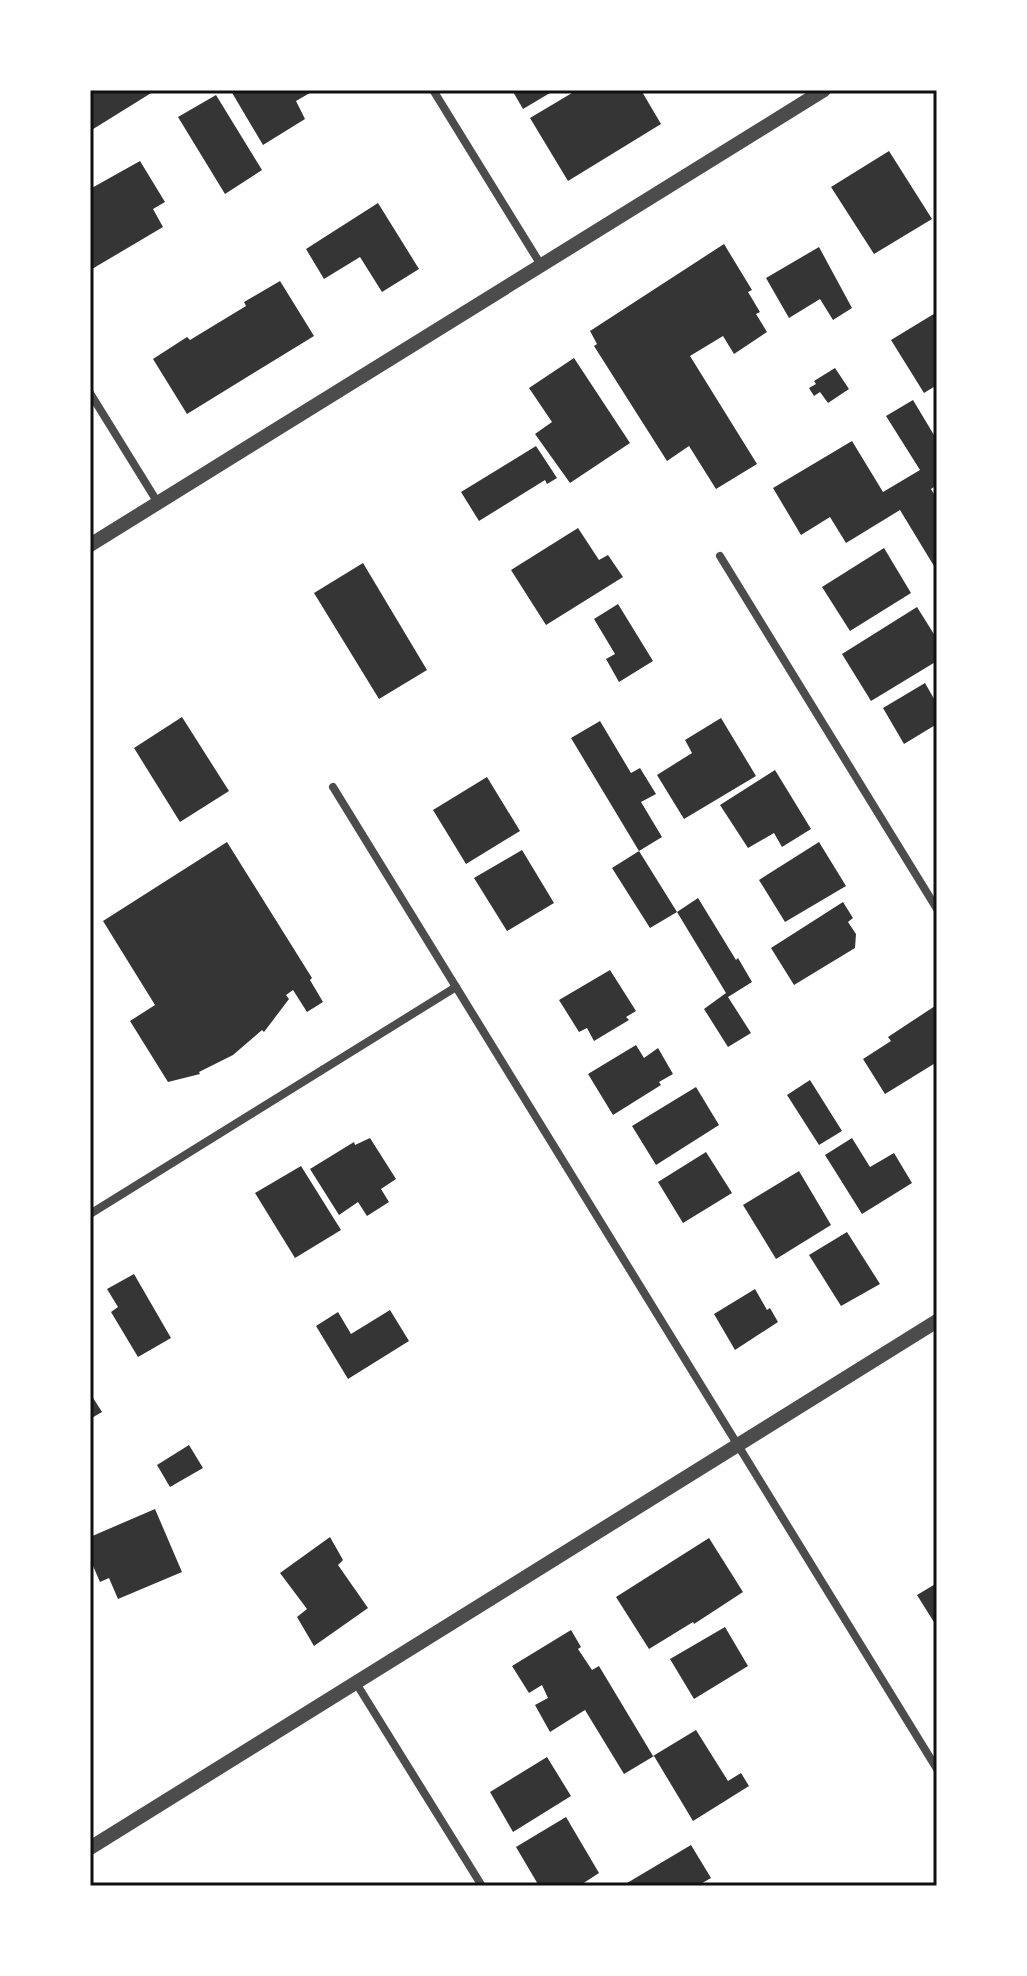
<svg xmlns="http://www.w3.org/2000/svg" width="1027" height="1976" viewBox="0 0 1027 1976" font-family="Mulish,sans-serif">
<rect width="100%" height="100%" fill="#fff"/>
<!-- building -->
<g fill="#353535">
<path d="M 90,90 L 156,90 L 90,131 Z"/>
<path d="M 233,90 L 315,90 L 296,101 L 305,119 L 263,145 L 231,91 Z"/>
<path d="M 512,90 L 555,90 L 523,109 Z"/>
<path d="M 577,90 L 641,90 L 661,124 L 568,181 L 530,118 Z"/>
<path d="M 216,95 L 262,170 L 225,194 L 178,117 Z"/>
<path d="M 889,151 L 932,219 L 874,254 L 831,187 Z"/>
<path d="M 140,161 L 165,202 L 153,209 L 163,227 L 92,269 L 90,265 L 90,189 Z"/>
<path d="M 378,203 L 419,269 L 382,292 L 360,257 L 324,279 L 306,249 Z"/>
<path d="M 724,244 L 752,290 L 748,292 L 760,312 L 756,314 L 767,332 L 734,354 L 723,336 L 690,356 L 757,464 L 716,489 L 689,446 L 667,461 L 594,346 L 597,344 L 590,331 Z"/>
<path d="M 819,247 L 852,308 L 833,320 L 820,299 L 789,318 L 766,278 Z"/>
<path d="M 280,281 L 314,336 L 187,414 L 153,359 L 187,337 L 190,340 L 246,306 L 244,302 Z"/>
<path d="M 937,312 L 937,385 L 924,393 L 891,340 Z"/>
<path d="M 574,358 L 630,443 L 570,483 L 535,434 L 552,422 L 529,388 Z"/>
<path d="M 835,368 L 849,389 L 828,403 L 820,392 L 814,396 L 809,388 L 816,384 L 814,381 Z"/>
<path d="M 913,400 L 937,440 L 937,485 L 931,489 L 937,499 L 937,571 L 900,510 L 846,543 L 830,517 L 801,535 L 773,488 L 852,441 L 883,492 L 920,470 L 886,416 Z"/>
<path d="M 536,446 L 557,478 L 547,484 L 545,480 L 479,521 L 461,492 Z"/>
<path d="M 578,528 L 599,560 L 608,555 L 623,577 L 546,625 L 511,570 Z"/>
<path d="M 884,548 L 911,593 L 850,631 L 822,587 Z"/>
<path d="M 363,563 L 427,670 L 379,699 L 314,593 Z"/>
<path d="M 618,604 L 653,661 L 619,682 L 606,659 L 615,654 L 594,619 Z"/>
<path d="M 917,607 L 937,639 L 937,661 L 871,701 L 842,654 Z"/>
<path d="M 925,683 L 937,704 L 937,724 L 904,744 L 883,708 Z"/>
<path d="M 182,717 L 229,791 L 180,822 L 134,748 Z"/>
<path d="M 721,718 L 756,776 L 684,819 L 657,775 L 692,753 L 685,740 Z"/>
<path d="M 600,721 L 631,773 L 640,768 L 656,794 L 641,802 L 662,837 L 639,851 L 571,738 Z"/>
<path d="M 775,770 L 811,829 L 782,847 L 774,833 L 748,848 L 720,805 Z"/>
<path d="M 487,777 L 520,831 L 466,864 L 433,810 Z"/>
<path d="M 227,842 L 312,978 L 310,980 L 323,1002 L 307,1012 L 293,990 L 286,995 L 289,999 L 264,1032 L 262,1030 L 233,1055 L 199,1072 L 200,1074 L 168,1082 L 130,1021 L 155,1005 L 103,921 Z"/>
<path d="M 819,842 L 846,886 L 785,922 L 759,880 Z"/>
<path d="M 522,850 L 554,903 L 507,931 L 474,878 Z"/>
<path d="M 639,851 L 677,912 L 698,898 L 736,960 L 738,958 L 752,982 L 728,997 L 751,1033 L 728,1047 L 704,1009 L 726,993 L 677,912 L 650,928 L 612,868 Z"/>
<path d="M 843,902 L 853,918 L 848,922 L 856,934 L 855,948 L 794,985 L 771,948 Z"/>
<path d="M 610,970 L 636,1011 L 626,1017 L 629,1020 L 594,1041 L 587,1028 L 579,1032 L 559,1000 Z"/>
<path d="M 935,1006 L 937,1010 L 937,1062 L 885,1094 L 863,1059 L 891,1041 L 888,1037 Z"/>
<path d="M 636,1045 L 644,1058 L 658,1048 L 673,1074 L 659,1082 L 661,1085 L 613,1115 L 588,1074 Z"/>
<path d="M 810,1080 L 842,1131 L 819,1145 L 787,1095 Z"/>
<path d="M 696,1087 L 719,1125 L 656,1165 L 632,1126 Z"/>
<path d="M 370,1138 L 396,1179 L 381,1189 L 389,1202 L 367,1216 L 358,1202 L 339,1215 L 310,1169 L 354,1142 L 355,1145 Z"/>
<path d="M 852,1138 L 870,1167 L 894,1153 L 912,1183 L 862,1214 L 825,1155 Z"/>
<path d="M 706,1152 L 732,1193 L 683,1223 L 658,1182 Z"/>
<path d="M 301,1166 L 341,1230 L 295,1258 L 255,1193 Z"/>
<path d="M 799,1171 L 831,1225 L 776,1259 L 743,1205 Z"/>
<path d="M 847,1232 L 880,1284 L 841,1306 L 809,1255 Z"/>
<path d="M 134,1274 L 171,1338 L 138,1357 L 111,1312 L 118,1307 L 107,1289 Z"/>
<path d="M 755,1289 L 767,1310 L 770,1308 L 778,1322 L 735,1350 L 714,1314 Z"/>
<path d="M 390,1310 L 409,1341 L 348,1379 L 316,1326 L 338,1312 L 351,1334 Z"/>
<path d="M 90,1393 L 102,1412 L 90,1419 Z"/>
<path d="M 189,1445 L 203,1468 L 170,1487 L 157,1465 Z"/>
<path d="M 155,1509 L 182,1572 L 118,1599 L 109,1578 L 100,1582 L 90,1559 L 90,1537 Z"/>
<path d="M 330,1537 L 343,1560 L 338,1565 L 368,1608 L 314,1646 L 297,1617 L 307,1609 L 280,1573 Z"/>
<path d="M 709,1538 L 743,1592 L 694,1624 L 693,1622 L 649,1649 L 616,1597 Z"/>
<path d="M 937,1583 L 937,1627 L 917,1595 Z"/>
<path d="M 725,1627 L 748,1666 L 694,1699 L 670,1659 Z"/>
<path d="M 571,1630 L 581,1647 L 578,1649 L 592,1670 L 599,1666 L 653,1756 L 696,1730 L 728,1781 L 741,1773 L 749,1786 L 693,1821 L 654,1756 L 624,1774 L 585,1710 L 550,1732 L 535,1705 L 548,1698 L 542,1685 L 529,1693 L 512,1666 Z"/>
<path d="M 547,1757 L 571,1796 L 513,1832 L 490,1792 Z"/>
<path d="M 566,1817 L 599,1873 L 579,1886 L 539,1886 L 516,1847 Z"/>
<path d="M 691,1845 L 711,1878 L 697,1886 L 622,1886 Z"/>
</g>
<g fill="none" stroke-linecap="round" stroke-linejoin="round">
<!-- minor -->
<g stroke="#4c4c4c" stroke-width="8">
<path d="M 433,90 L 541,265"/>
<path d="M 90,393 L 158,503"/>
<path d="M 720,556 L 937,909"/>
<path d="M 333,787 L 937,1769"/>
<path d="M 90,1214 L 456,987"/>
<path d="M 356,1683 L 482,1886"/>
</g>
<!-- tertiary -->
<g stroke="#4c4c4c" stroke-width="14">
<path d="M 90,545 L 824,90"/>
<path d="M 90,1848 L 937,1321"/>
</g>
</g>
<!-- border -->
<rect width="1027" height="1976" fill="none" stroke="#ffffff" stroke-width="184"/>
<rect x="92" y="92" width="843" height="1792" fill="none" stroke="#111" stroke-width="3"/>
</svg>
